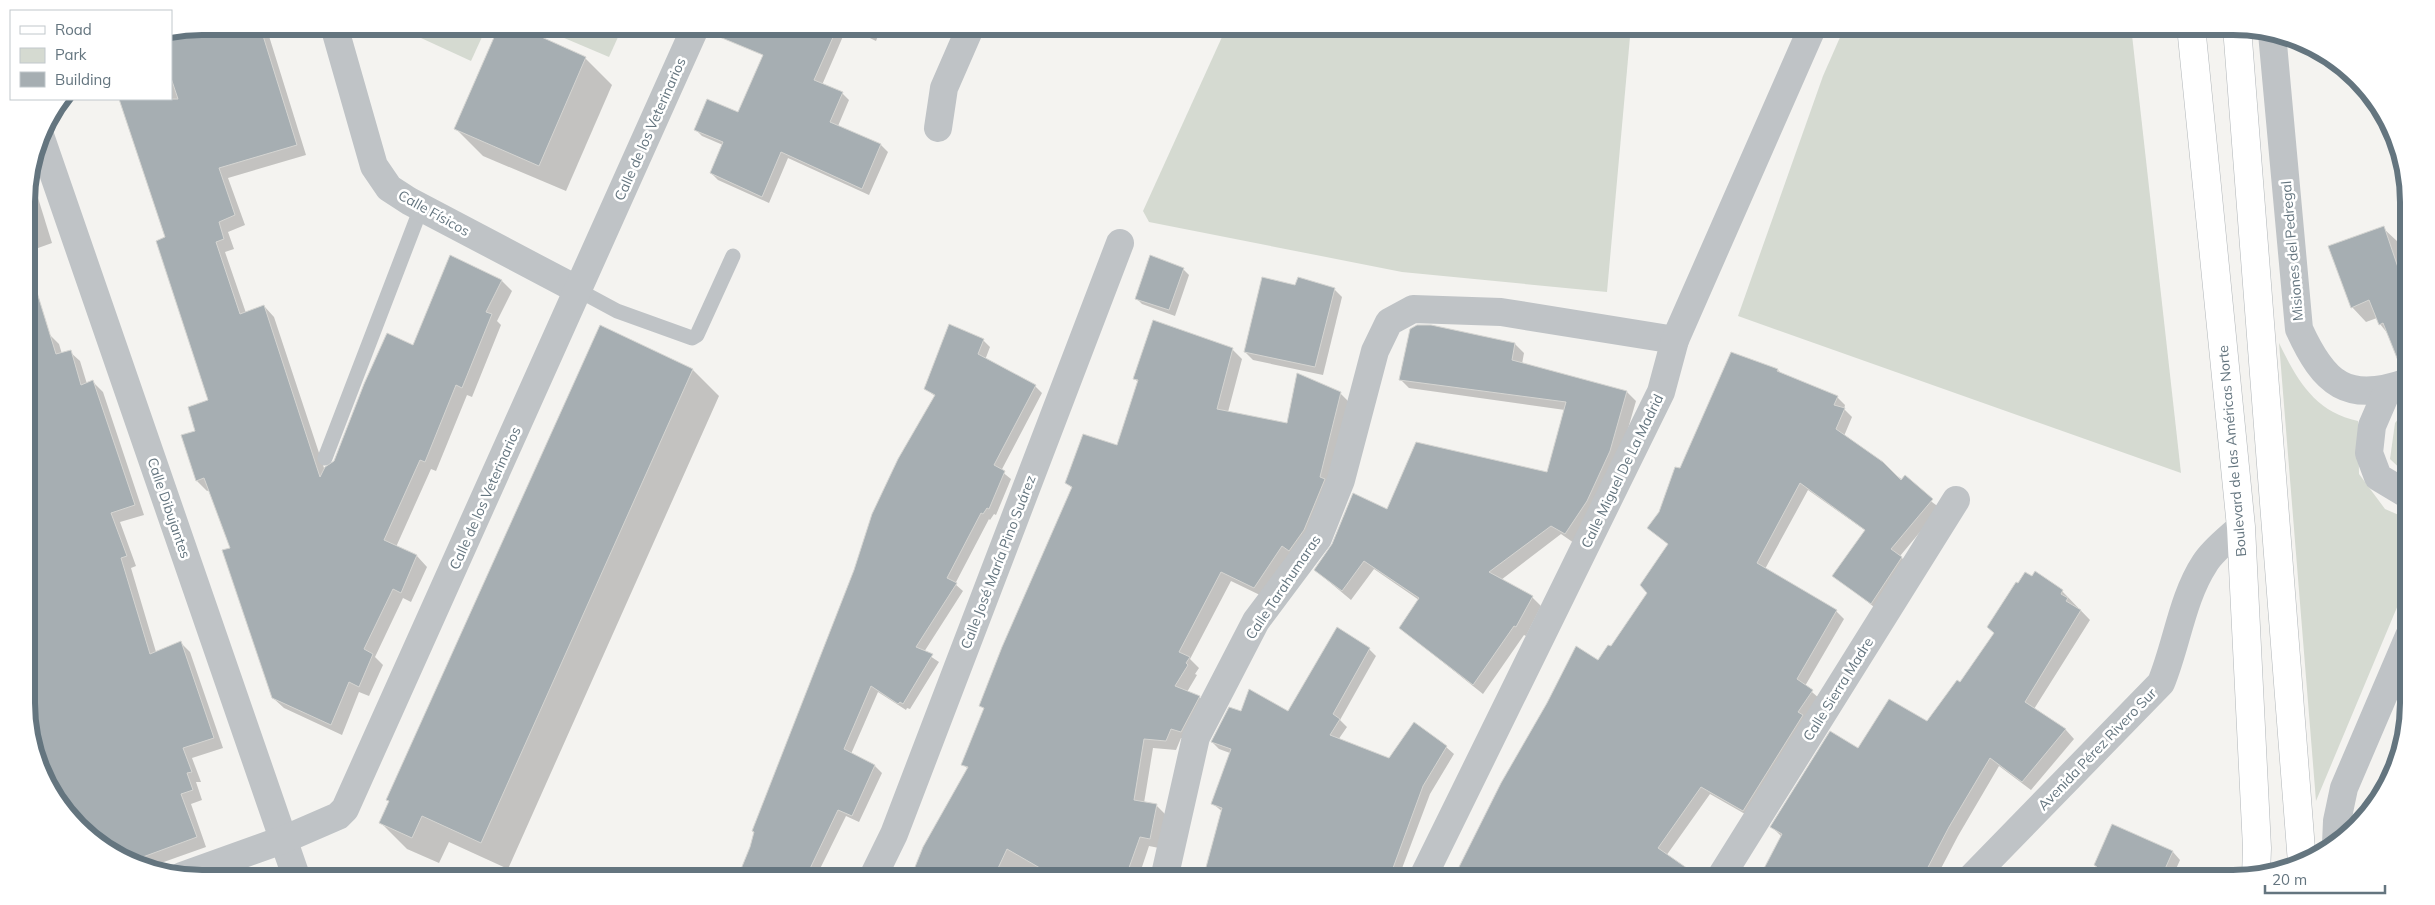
<svg xmlns="http://www.w3.org/2000/svg" width="2435" height="905" viewBox="0 0 2435 905" font-family="Mulish,sans-serif">
<rect width="100%" height="100%" fill="#f4f3f0"/>
<!-- green -->
<g fill="#d5dad1">
<path d="M 426,26 L 487,26 L 471,61 L 421,38 Z"/>
<path d="M 545,26 L 623,26 L 609,57 L 543,29 Z"/>
<path d="M 1227,26 L 1631,26 L 1607,292 L 1402,272 L 1149,222 L 1143,211 Z"/>
<path d="M 1845,26 L 2131,26 L 2181,473 L 1738,316 L 1823,76 Z"/>
<path d="M 2279,343 C 2297,380 2315,412 2358,421 L 2359,474 L 2385,509 L 2408,519 L 2408,581 L 2316,801 Z"/>
<path d="M 2408,407 L 2408,476 L 2390,459 L 2395,423 Z"/>
</g>
<!-- shadow -->
<g fill="#0003">
<path d="M 259,26 L 269,36 L 306,155 L 228,178 L 245,225 L 228,232 L 234,249 L 225,252 L 246,313 L 264,306 L 274,317 L 325,471 L 335,462 L 414,347 L 451,257 L 502,281 L 512,291 L 497,321 L 501,325 L 472,397 L 467,395 L 436,471 L 431,469 L 396,547 L 417,556 L 427,567 L 411,602 L 403,598 L 375,657 L 383,665 L 369,696 L 359,692 L 342,735 L 284,708 L 273,698 L 232,549 L 210,490 L 207,491 L 197,481 L 196,431 L 210,401 L 167,238 L 121,99 L 171,99 L 171,32 Z"/>
<path d="M 559,26 L 568,26 L 566,29 Z"/>
<path d="M 777,26 L 894,26 L 890,35 L 880,31 L 876,41 L 847,27 L 822,85 L 842,93 L 849,100 L 838,126 L 881,145 L 888,152 L 869,195 L 788,158 L 769,203 L 718,180 L 711,173 L 723,145 L 702,136 L 695,129 L 738,114 Z"/>
<path d="M 585,58 L 612,85 L 566,191 L 483,156 L 456,129 Z"/>
<path d="M 27,189 L 38,198 L 52,243 L 27,252 Z"/>
<path d="M 2383,228 L 2398,242 L 2405,264 L 2407,258 L 2408,359 L 2380,324 L 2377,318 L 2366,322 L 2352,307 Z"/>
<path d="M 1183,269 L 1189,275 L 1175,316 L 1142,304 L 1136,298 Z"/>
<path d="M 1296,287 L 1334,289 L 1342,297 L 1323,375 L 1253,360 L 1245,352 Z"/>
<path d="M 27,321 L 49,334 L 59,344 L 62,354 L 70,352 L 80,361 L 87,384 L 93,382 L 103,392 L 144,515 L 120,522 L 136,566 L 131,568 L 156,652 L 180,642 L 190,652 L 223,748 L 192,758 L 201,782 L 196,782 L 202,800 L 191,804 L 206,847 L 144,869 L 70,819 L 30,737 Z"/>
<path d="M 983,340 L 990,347 L 985,360 L 1035,386 L 1042,393 L 1001,471 L 1011,479 L 996,515 L 994,514 L 990,520 L 989,519 L 955,584 L 963,591 L 924,652 L 939,662 L 910,709 L 907,708 L 906,710 L 878,692 L 851,754 L 875,766 L 882,773 L 859,822 L 846,816 L 815,879 L 738,879 L 936,397 L 926,389 Z"/>
<path d="M 1515,344 L 1524,353 L 1522,364 L 1627,392 L 1636,401 L 1619,460 L 1574,543 L 1561,534 L 1501,580 L 1532,597 L 1541,606 L 1526,636 L 1524,635 L 1483,694 L 1400,628 L 1419,600 L 1374,569 L 1351,600 L 1315,570 L 1387,511 L 1548,473 L 1565,410 L 1409,388 L 1400,379 Z"/>
<path d="M 1232,349 L 1242,359 L 1228,412 L 1288,425 L 1340,393 L 1350,403 L 1333,490 L 1264,597 L 1231,581 L 1190,659 L 1199,668 L 1195,674 L 1197,675 L 1187,692 L 1199,697 L 1209,706 L 1191,741 L 1181,738 L 1176,750 L 1153,748 L 1144,803 L 1156,805 L 1166,815 L 1159,848 L 1149,846 L 1138,879 L 1054,879 L 1044,873 L 1041,879 L 930,879 L 926,876 L 917,867 L 968,769 L 963,764 L 984,709 L 981,706 L 1073,489 L 1067,483 L 1117,447 L 1139,383 L 1134,378 Z"/>
<path d="M 1732,354 L 1778,370 L 1783,375 L 1837,397 L 1845,405 L 1844,409 L 1852,417 L 1844,436 L 1940,508 L 1900,556 L 1909,565 L 1879,611 L 1834,575 L 1866,531 L 1808,490 L 1765,569 L 1836,611 L 1844,619 L 1805,686 L 1820,699 L 1752,818 L 1710,794 L 1666,856 L 1687,872 L 1682,878 L 1456,879 L 1462,864 L 1598,661 L 1611,648 L 1648,593 L 1669,545 L 1649,528 L 1660,512 L 1681,470 Z"/>
<path d="M 693,370 L 719,396 L 508,869 L 449,842 L 439,863 L 407,849 L 381,823 L 390,802 Z"/>
<path d="M 2062,591 L 2090,620 L 2034,709 L 2066,730 L 2074,739 L 2031,790 L 1999,766 L 1958,836 L 1936,878 L 1771,878 L 1764,872 L 1782,837 L 1772,827 L 1859,750 L 1927,723 L 1960,683 Z"/>
<path d="M 1369,649 L 1376,656 L 1340,720 L 1347,727 L 1338,740 L 1390,759 L 1446,747 L 1454,754 L 1430,794 L 1398,879 L 1214,878 L 1207,871 L 1223,812 L 1213,804 L 1230,753 L 1219,749 L 1212,742 L 1241,713 L 1288,712 Z"/>
<path d="M 2113,825 L 2173,852 L 2180,860 L 2172,878 L 2092,878 L 2098,868 Z"/>
</g>
<!-- building -->
<g fill="#a6aeb2" stroke="#d5d5d2">
<path d="M 202,26 L 260,26 L 297,145 L 219,168 L 235,215 L 219,222 L 224,239 L 216,242 L 240,314 L 264,305 L 320,477 L 325,467 L 334,461 L 364,384 L 387,333 L 413,345 L 450,255 L 502,280 L 486,312 L 492,314 L 462,388 L 456,385 L 425,462 L 420,460 L 384,540 L 417,555 L 401,593 L 393,589 L 364,649 L 373,654 L 359,687 L 349,682 L 331,725 L 272,698 L 222,550 L 230,548 L 204,478 L 196,481 L 181,435 L 195,431 L 188,407 L 208,400 L 156,241 L 165,237 L 119,99 L 178,99 L 171,78 L 171,32 Z"/>
<path d="M 499,26 L 517,26 L 586,57 L 539,166 L 454,129 Z"/>
<path d="M 711,26 L 838,26 L 814,80 L 843,92 L 830,122 L 881,144 L 862,189 L 781,152 L 762,197 L 710,173 L 723,142 L 694,130 L 707,99 L 738,112 L 763,55 L 710,33 Z"/>
<path d="M 2384,226 L 2408,297 L 2408,367 L 2401,368 L 2383,323 L 2379,325 L 2369,300 L 2351,308 L 2328,246 Z"/>
<path d="M 1150,255 L 1184,268 L 1169,310 L 1135,299 Z"/>
<path d="M 1262,277 L 1295,285 L 1298,277 L 1335,288 L 1315,367 L 1244,352 Z"/>
<path d="M 35,286 L 56,354 L 71,350 L 81,385 L 93,380 L 135,505 L 111,513 L 127,556 L 121,558 L 150,654 L 181,641 L 214,738 L 183,748 L 192,772 L 187,773 L 193,790 L 181,794 L 197,837 L 132,861 L 70,819 L 30,737 L 27,287 Z"/>
<path d="M 1153,320 L 1233,348 L 1217,409 L 1287,423 L 1297,373 L 1341,392 L 1320,477 L 1325,479 L 1304,530 L 1289,551 L 1282,546 L 1254,588 L 1221,572 L 1179,652 L 1190,657 L 1186,663 L 1188,665 L 1175,686 L 1200,696 L 1181,732 L 1171,729 L 1166,741 L 1144,739 L 1134,800 L 1157,804 L 1150,839 L 1140,837 L 1125,879 L 1059,879 L 1007,849 L 993,879 L 934,879 L 915,867 L 923,847 L 968,767 L 961,765 L 984,708 L 979,706 L 1002,647 L 1072,487 L 1065,483 L 1083,434 L 1117,445 L 1138,380 L 1133,379 Z"/>
<path d="M 949,324 L 984,339 L 978,354 L 1036,385 L 994,465 L 1005,471 L 989,509 L 987,508 L 983,514 L 981,513 L 947,578 L 957,583 L 916,647 L 933,654 L 903,704 L 900,702 L 898,704 L 871,686 L 844,749 L 875,765 L 852,816 L 838,810 L 805,879 L 737,879 L 750,847 L 754,832 L 752,831 L 854,570 L 872,514 L 898,459 L 935,395 L 924,389 Z"/>
<path d="M 600,325 L 693,369 L 481,843 L 422,816 L 412,838 L 379,823 L 389,801 L 386,800 Z"/>
<path d="M 1417,325 L 1431,325 L 1515,343 L 1512,360 L 1627,391 L 1610,451 L 1587,501 L 1565,534 L 1551,526 L 1489,572 L 1533,596 L 1516,627 L 1514,626 L 1473,685 L 1399,628 L 1419,598 L 1364,561 L 1342,591 L 1314,570 L 1332,544 L 1353,493 L 1387,509 L 1416,442 L 1547,472 L 1566,402 L 1399,380 L 1410,329 Z"/>
<path d="M 1731,352 L 1778,369 L 1777,371 L 1838,396 L 1834,405 L 1845,408 L 1836,429 L 1883,462 L 1901,480 L 1905,475 L 1933,499 L 1891,549 L 1902,557 L 1871,604 L 1832,576 L 1865,530 L 1800,483 L 1757,563 L 1837,610 L 1797,679 L 1813,690 L 1798,712 L 1803,715 L 1743,811 L 1701,787 L 1658,848 L 1701,878 L 1479,879 L 1459,867 L 1501,783 L 1547,703 L 1576,646 L 1598,660 L 1608,645 L 1611,646 L 1647,593 L 1640,585 L 1668,544 L 1647,528 L 1659,512 L 1675,467 L 1680,468 Z"/>
<path d="M 2035,571 L 2063,590 L 2061,594 L 2068,598 L 2066,601 L 2081,610 L 2025,702 L 2066,729 L 2022,782 L 1990,758 L 1949,827 L 1926,871 L 1919,878 L 1759,878 L 1782,834 L 1770,827 L 1830,731 L 1858,748 L 1889,699 L 1927,721 L 1957,680 L 1960,682 L 1994,633 L 1987,627 L 2016,582 L 2018,583 L 2025,572 L 2032,576 Z"/>
<path d="M 1337,627 L 1370,648 L 1333,714 L 1340,719 L 1330,735 L 1389,758 L 1414,722 L 1447,746 L 1423,786 L 1389,879 L 1234,879 L 1205,871 L 1222,808 L 1211,804 L 1231,749 L 1211,742 L 1229,707 L 1241,711 L 1249,689 L 1288,711 Z"/>
<path d="M 2112,824 L 2173,851 L 2161,878 L 2091,878 L 2097,867 L 2094,865 Z"/>
</g>
<g fill="none" stroke-linecap="round" stroke-linejoin="round">
<!-- primary casing -->
<g stroke="#b0b5b8" stroke-width="29">
<g id="primary">
<path d="M 2191,26 L 2241,527 L 2257,848 L 2256,876"/>
<path d="M 2237,27 L 2302,863"/>
</g>
</g>
<!-- service -->
<g stroke="#bfc3c6" stroke-width="15">
<path d="M 578,290 L 617,311 L 692,338 L 697,335 L 733,256"/>
<path d="M 325,458 L 421,208"/>
</g>
<!-- minor -->
<g stroke="#bfc3c6" stroke-width="28">
<path d="M 334,26 L 374,166 L 389,188 L 409,201 L 578,290"/>
<path d="M 938,128 L 944,88 L 971,26"/>
<path d="M 41,138 L 297,879"/>
<path d="M 182,876 L 285,839 L 338,816 L 345,809 L 696,26"/>
<path d="M 1720,878 L 1956,500"/>
<path d="M 1971,878 L 2161,683 C 2177,644 2182,598 2205,563 C 2213,550 2229,538 2241,527"/>
<path d="M 872,879 L 894,834 L 1120,243"/>
<path d="M 1164,879 L 1196,737 L 1256,621 L 1318,538 L 1341,480 L 1375,351 L 1389,322 L 1413,309 L 1501,312 L 1675,340"/>
<path d="M 1422,879 L 1661,392 L 1675,340 L 1813,26"/>
</g>
<!-- tertiary -->
<g stroke="#bfc3c6" stroke-width="28">
<path d="M 2272,33 L 2299,329 C 2324,384 2347,404 2408,382"/>
<path d="M 2388,389 L 2372,426 L 2369,453 L 2378,477 L 2408,495"/>
<path d="M 2336,844 L 2337,821 L 2344,788 L 2409,636"/>
</g>
<!-- primary -->
<use href="#primary" stroke="#fff" stroke-width="28"/>
</g>
<g text-anchor="middle" dominant-baseline="central" stroke-width="5" stroke-linejoin="round" paint-order="stroke">
<!-- street labels -->
<g font-size="14" fill="#64757f" stroke="#fff">
<text transform="translate(650 129) rotate(-66)">Calle de los Veterinarios</text>
<text transform="translate(434 213) rotate(29)">Calle Físicos</text>
<text transform="translate(2292 251) rotate(-95)">Misiones del Pedregal</text>
<text transform="translate(2232 451) rotate(-95)">Boulevard de las Américas Norte</text>
<text transform="translate(1622 471) rotate(-64)">Calle Miguel De La Madrid</text>
<text transform="translate(485 498) rotate(-66)">Calle de los Veterinarios</text>
<text transform="translate(169 508) rotate(71)">Calle Dibujantes</text>
<text transform="translate(998 562) rotate(-69)">Calle José María Pino Suárez</text>
<text transform="translate(1283 587) rotate(-56)">Calle Tarahumaras</text>
<text transform="translate(1838 689) rotate(-58)">Calle Sierra Madre</text>
<text transform="translate(2097 749) rotate(-46)">Avenida Pérez Rivero Sur</text>
</g>
</g>
<!-- crop -->
<path d="M0 0H2435V905H0ZM202 35H2233A167 167 0 0 1 2400 202V703A167 167 0 0 1 2233 870H202A167 167 0 0 1 35 703V202A167 167 0 0 1 202 35Z" fill="#fff" fill-rule="evenodd"/>
<path fill="none" stroke="#64757f" stroke-width="6" d="M202 35H2233A167 167 0 0 1 2400 202V703A167 167 0 0 1 2233 870H202A167 167 0 0 1 35 703V202A167 167 0 0 1 202 35Z"/>
<!-- legend -->
<rect x="10" y="10" width="162" height="90" fill="#ffffff" stroke="#c1c8cc"/>
<rect x="20" y="26" width="25" height="8" fill="#ffffff" stroke="#c1c8cc"/>
<text x="55" y="35" font-size="15" fill="#64757f">Road</text>
<rect x="20" y="48" width="25" height="15" fill="#d5dad1" stroke="#c1c8cc"/>
<text x="55" y="60" font-size="15" fill="#64757f">Park</text>
<rect x="20" y="72" width="25" height="15" fill="#a6aeb2" stroke="#c1c8cc"/>
<text x="55" y="85" font-size="15" fill="#64757f">Building</text>
<!-- scale -->
<path d="M2265 885v8h120v-8" fill="none" stroke="#64757f" stroke-width="2.5"/>
<text x="2272" y="885" font-size="15" fill="#64757f" stroke="#ffffff" stroke-width="4" paint-order="stroke">20 m</text>
</svg>
